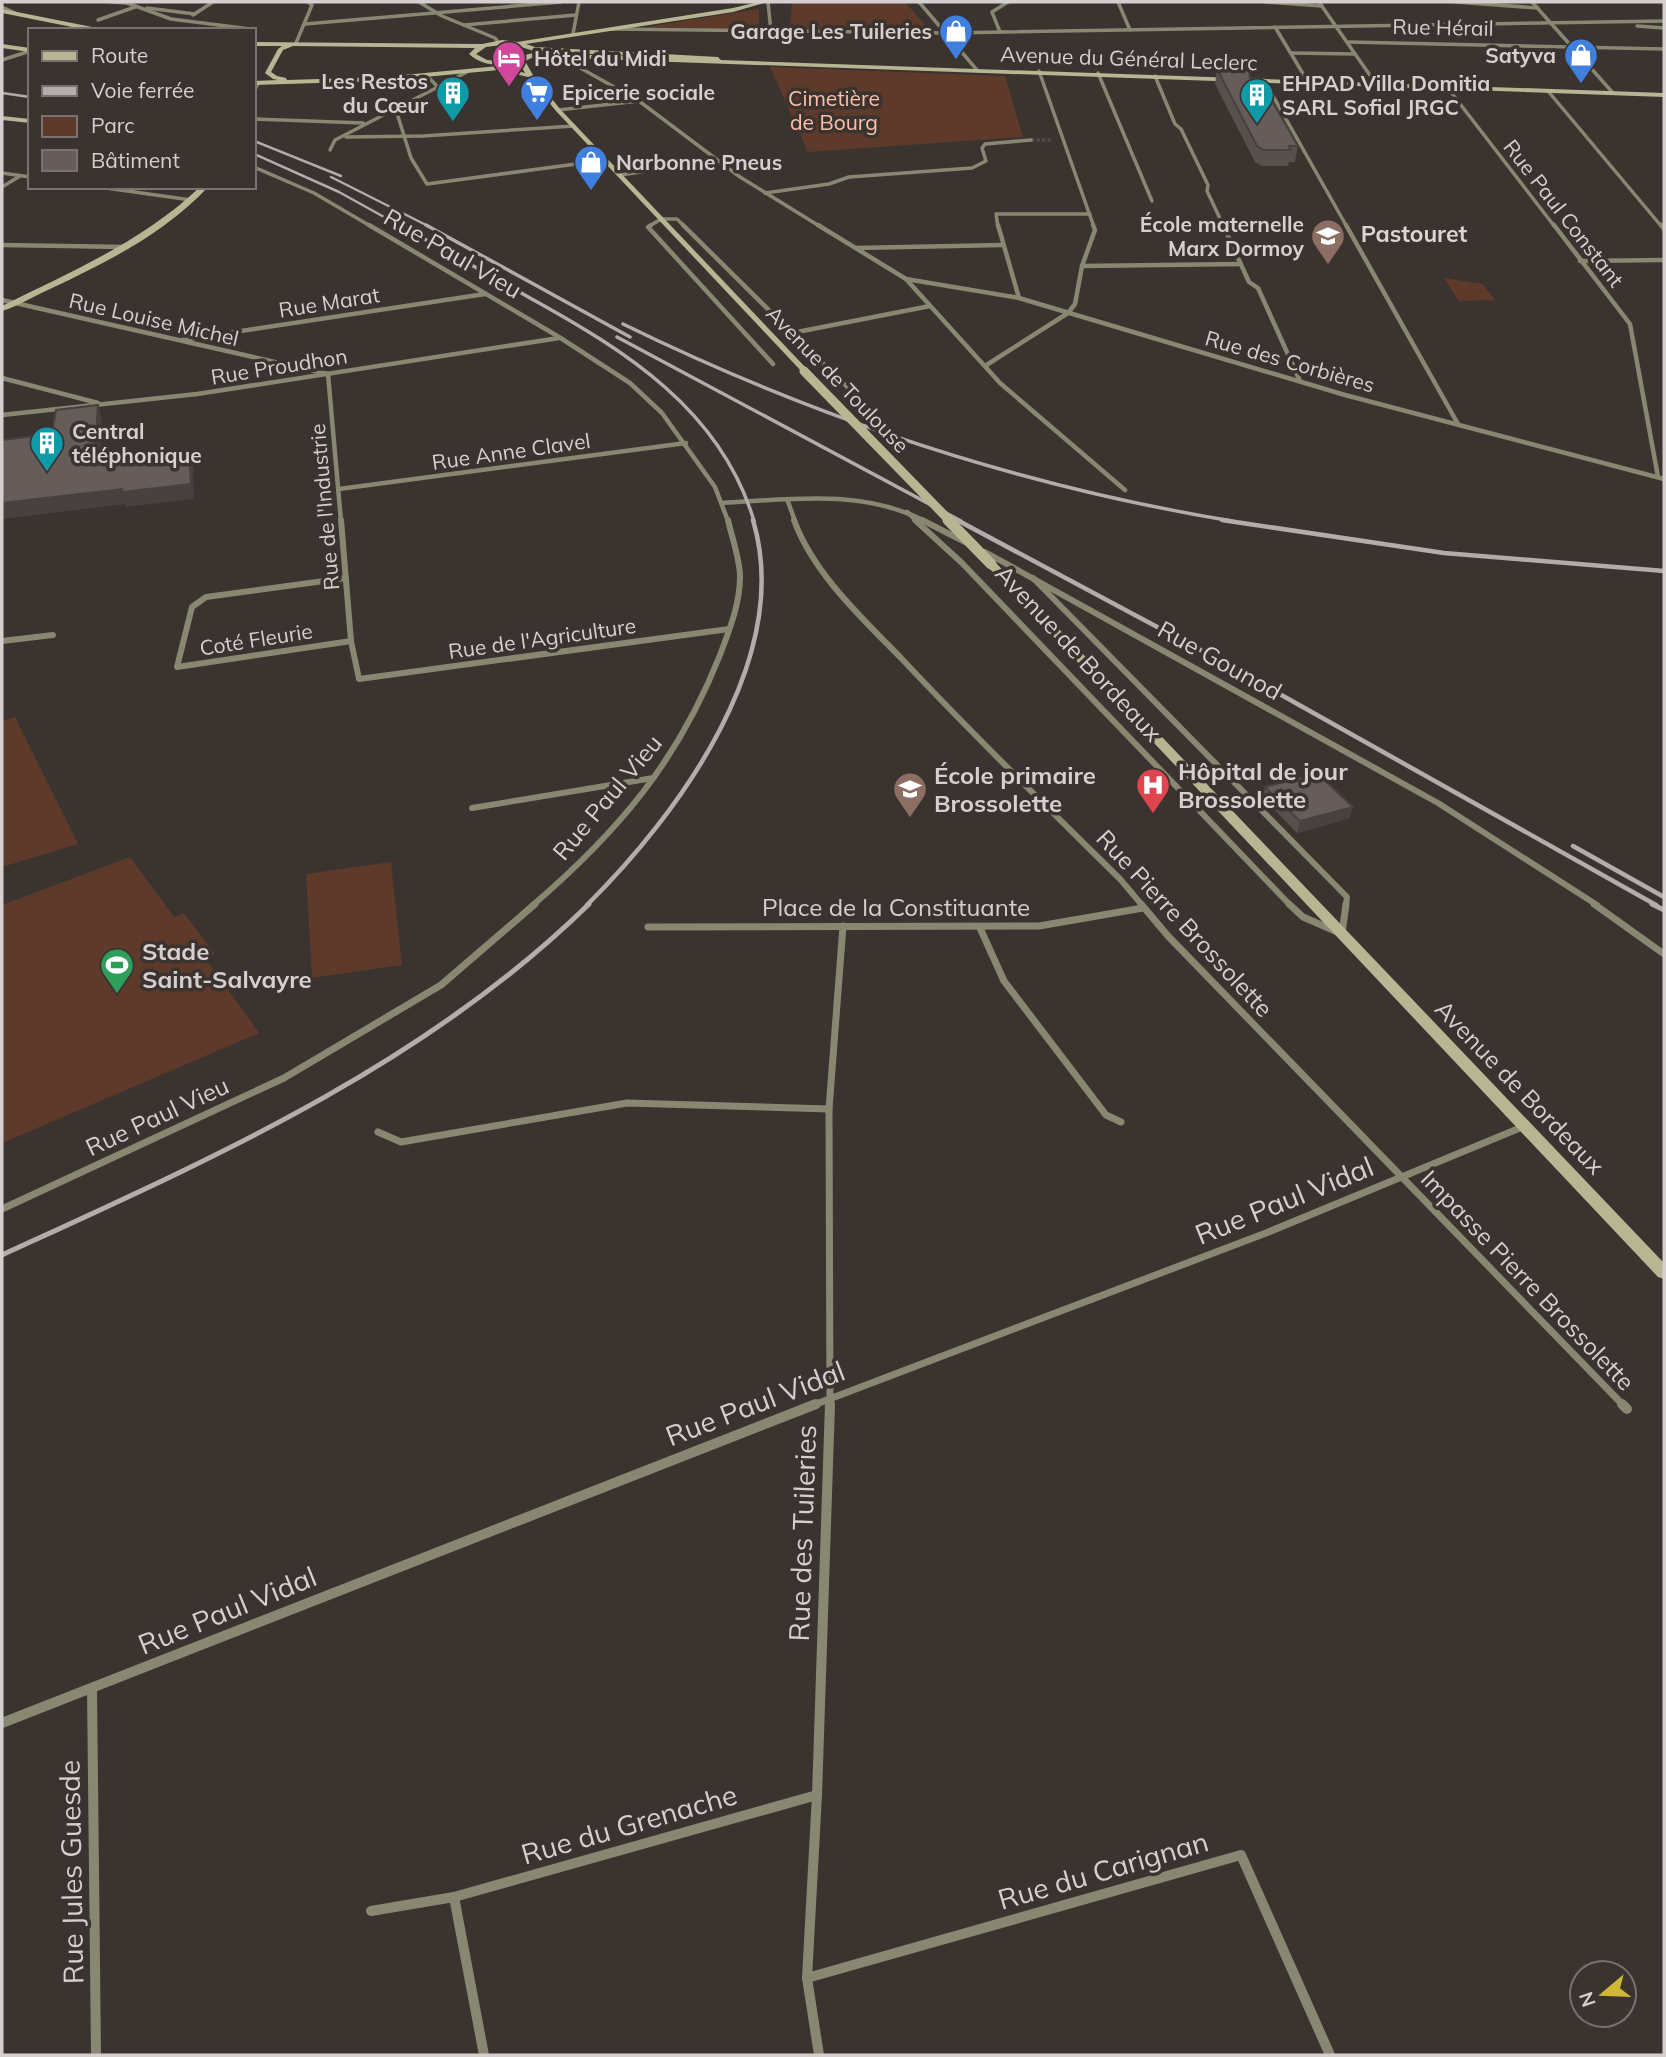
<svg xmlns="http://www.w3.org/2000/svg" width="1666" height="2057" viewBox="0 0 1666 2057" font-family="Mulish,sans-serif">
<rect width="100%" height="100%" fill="#3a3330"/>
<!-- green -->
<g fill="#5e3a2b">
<path d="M 792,2 L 905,2 L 927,27 L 797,29 L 790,28 Z"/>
<path d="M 759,9 L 759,30 L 648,27 L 757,9 Z"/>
<path d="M 770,67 L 1005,76 L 1023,137 L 808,152 Z"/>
<path d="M 1444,278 L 1483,284 L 1495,300 L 1459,301 Z"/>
<path d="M 15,717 L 78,844 L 2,867 L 2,721 Z"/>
<path d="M 130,857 L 174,917 L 184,913 L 215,954 L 205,958 L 259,1033 L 2,1143 L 2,905 Z"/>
<path d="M 391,862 L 402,965 L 312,978 L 306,874 Z"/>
</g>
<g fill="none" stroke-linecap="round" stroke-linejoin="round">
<!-- street-tunnel -->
<path stroke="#514b48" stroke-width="3.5" stroke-dasharray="3.5 2" stroke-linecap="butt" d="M 1031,140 L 1051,140"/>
<!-- street-far4 -->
<g stroke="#888872" stroke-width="3.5">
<path d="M 112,2 L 127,3"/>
<path d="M 130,2 L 127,3 L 171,19 L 250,29"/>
<path d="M 419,2 L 442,16 L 495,38 L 499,43"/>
<path d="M 768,2 L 771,32"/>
<path d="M 919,2 L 977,70"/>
<path d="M 1118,2 L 1130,30"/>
<path d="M 1266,2 L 1322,6"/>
<path d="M 1319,2 L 1376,84"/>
<path d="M 1456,2 L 1538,8"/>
<path d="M 1532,2 L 1613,93"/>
<path d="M 2,7 L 15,13"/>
<path d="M 147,8 L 195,14"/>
<path d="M 193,15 L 213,2"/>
<path d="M 98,20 L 135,7"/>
<path d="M 305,24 L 561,2"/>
<path d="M 464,25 L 576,15"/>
<path d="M 1637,26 L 1664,28"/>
<path d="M 1275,27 L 1308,82"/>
<path d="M 612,29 L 947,33 L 1664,21"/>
<path d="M 1000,32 L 992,12 L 1008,2"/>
<path d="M 573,34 L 579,2"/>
<path d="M 1348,42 L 1664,49"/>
<path d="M 296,43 L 312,5 L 308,2"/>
<path d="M 1291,53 L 1355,54"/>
<path d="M 559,56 L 639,101 L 740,177 L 821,227"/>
<path d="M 2,60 L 30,51"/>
<path d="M 1039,71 L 1094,227"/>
<path d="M 1098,73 L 1152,201"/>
<path d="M 427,76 L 438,87"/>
<path d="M 1155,76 L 1175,124 L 1181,129 L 1208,185 L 1207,191 L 1224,227"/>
<path d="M 1264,80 L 1347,227"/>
<path d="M 1447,87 L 1555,227"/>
<path d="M 1548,91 L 1662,227"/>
<path d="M 254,92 L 258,83"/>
<path d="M 396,110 L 411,158 L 427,184 L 606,160"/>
<path d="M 558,110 L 639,101"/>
<path d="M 254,119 L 363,123"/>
<path d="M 346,137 L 423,136 L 574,126"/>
<path d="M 330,150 L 335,140 L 467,72"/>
<path d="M 254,167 L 314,193 L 372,227"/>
<path d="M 2,173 L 30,177"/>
<path d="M 620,175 L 719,161"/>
<path d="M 2,187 L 20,176"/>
<path d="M 99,187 L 191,200"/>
<path d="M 765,193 L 829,184 L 849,177 L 972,168 L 986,161 L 982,148 L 985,144 L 1031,140"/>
<path d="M 648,227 L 661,219 L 677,219 L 685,227"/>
<path d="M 998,227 L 996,214 L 1090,214"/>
</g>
<!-- street-far3 -->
<g stroke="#888872" stroke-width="4.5">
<path d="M 369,225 L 559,337 L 630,383 L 662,413 L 715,487 L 728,521"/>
<path d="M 651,225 L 648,227 L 773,364"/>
<path d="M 683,225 L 792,333 L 930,306"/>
<path d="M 818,225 L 906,279 L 1000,383 L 1125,490"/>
<path d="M 998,225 L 1019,298"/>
<path d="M 1223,225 L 1249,282 L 1258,288 L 1300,381"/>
<path d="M 1346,225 L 1458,424"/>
<path d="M 1554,225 L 1630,324 L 1658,477"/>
<path d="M 1661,225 L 1664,229"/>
<path d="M 2,245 L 127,247"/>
<path d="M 856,248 L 1002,245"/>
<path d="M 1580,261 L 1664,260"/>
<path d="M 1082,266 L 1241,264"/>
<path d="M 906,279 L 1019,298 L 1345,395 L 1664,479"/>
<path d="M 2,300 L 328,374 L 341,521"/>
<path d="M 792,333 L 879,418"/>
<path d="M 182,340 L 485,294"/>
<path d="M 985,366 L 1068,313 L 1075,304 L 1082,266 L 1095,230 L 1093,225"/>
<path d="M 2,378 L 98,403"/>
<path d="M 2,415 L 197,394 L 559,338"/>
<path d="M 339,489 L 686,443"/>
<path d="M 787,499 L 795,521"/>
<path d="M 723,503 C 791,499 862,489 925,521"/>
<path d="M 907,512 L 917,521"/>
</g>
<!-- street-far2 -->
<g stroke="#888872" stroke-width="6">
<path d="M 341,520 L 351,641 L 359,679 L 729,629"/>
<path d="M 794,520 C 813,573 862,618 901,658 C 972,734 1046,806 1120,879 L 1142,905"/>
<path d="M 915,520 L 962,563 L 1290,905"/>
<path d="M 922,520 L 965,542"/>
<path d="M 985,552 L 1438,803 L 1597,905"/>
<path d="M 346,578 L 206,597 L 192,607 L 177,667 L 351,641"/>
<path d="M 1033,578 L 1347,897 L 1346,905"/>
<path d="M 2,641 L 53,635"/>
<path d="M 472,808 L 653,778"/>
<path d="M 533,905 C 619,831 678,761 720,655 C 729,631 740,604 740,577 C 740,559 732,538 728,520"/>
</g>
<!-- street-far1 -->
<g stroke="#888872" stroke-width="7">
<path d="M 1141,904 L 1168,936 L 1624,1406"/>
<path d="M 1289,904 L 1303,917 L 1342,934 L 1346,904"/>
<path d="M 1594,904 L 1664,954"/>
<path d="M 648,927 L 1039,926 L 1143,908"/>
<path d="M 980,928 L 1004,981 L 1106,1115 L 1121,1122"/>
<path d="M 378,1132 L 401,1142 L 627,1103 L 829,1109"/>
<path d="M 2,1209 L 284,1078 L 441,985 L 535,904"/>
<path d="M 811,1406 L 1266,1233 L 1525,1126"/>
<path d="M 830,1406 L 829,1109 L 843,926"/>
</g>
<!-- street -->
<g stroke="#888872" stroke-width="10">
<path d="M 1622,1404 L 1627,1409"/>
<path d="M 92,1688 L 96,2055"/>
<path d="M 2,1723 L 816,1404"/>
<path d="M 454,1897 L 484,2055"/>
<path d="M 371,1911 L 454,1897 L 817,1795"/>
<path d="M 807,1978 L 1241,1855 L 1330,2055"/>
<path d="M 819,2055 L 807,1978 L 817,1795 L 830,1404"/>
</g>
<!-- secondary -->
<g fill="#b7b693" fill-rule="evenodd">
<path d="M 758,2 L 767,2 L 733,12 L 526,44 L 535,47 L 718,57 L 721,60 L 1664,93 L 1664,97 L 534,57 L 525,61 L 533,75 L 560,109 L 807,369 L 808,371 L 804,374 L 556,111 L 528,77 L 499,70 L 382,81 L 254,85 L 254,81 L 278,80 L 273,79 L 265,73 L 278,49 L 282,46 L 254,46 L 254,42 L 482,44 L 502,40 L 517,42 L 733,8 ZM 511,44 L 534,51 L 652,57 L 533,53 L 502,61 L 487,60 L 476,54 L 486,47 ZM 293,46 L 475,48 L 469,54 C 483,67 501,66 519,62 L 525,73 L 499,66 L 382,77 L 287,80 L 286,78 L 277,76 L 271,72 L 283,50 Z"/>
<path d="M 2,9 L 97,28 L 100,30 L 87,30 L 2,13 Z"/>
<path d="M 2,44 L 30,48 L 30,52 L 2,48 Z"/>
<path d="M 2,116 L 30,119 L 30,123 L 2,120 Z"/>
<path d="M 200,187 L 208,187 C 164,234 107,262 50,289 C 34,296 18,306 2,311 L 2,306 C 72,271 142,242 200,187 Z"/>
<path d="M 991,561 L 995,562 L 1664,1263 L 1664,1279 L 1658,1277 L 987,566 L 986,564 Z"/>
</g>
<!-- rail-far3 -->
<g stroke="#b2adac" stroke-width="2.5">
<path d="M 2,93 L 30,97"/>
<path d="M 254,141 L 341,176"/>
<path d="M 254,154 L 339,192 L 402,227"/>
<path d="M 331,177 L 430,227"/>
</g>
<!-- rail-far2 -->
<g stroke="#b2adac" stroke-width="3.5">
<path d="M 399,225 C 443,249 486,273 530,298 C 626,351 721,410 754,521"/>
<path d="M 426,225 L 630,337"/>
<path d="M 623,324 C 815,418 1020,486 1232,521"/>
<path d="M 617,337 L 961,521"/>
</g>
<!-- rail-far1 -->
<g stroke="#b2adac" stroke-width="4.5">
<path d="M 957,520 L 1219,660 L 1656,905"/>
<path d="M 1222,520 L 1444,553 L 1664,571"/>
<path d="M 1573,846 L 1664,897"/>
<path d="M 587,905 C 679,814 794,657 753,520"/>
</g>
<!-- rail -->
<g stroke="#b2adac" stroke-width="5">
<path d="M 1652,904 L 1664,910"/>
<path d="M 2,1255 C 209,1160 424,1066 589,904"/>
</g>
<!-- secondary-bridge-far1 -->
<path stroke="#b7b693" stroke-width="9" d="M 804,371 L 950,521"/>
<!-- secondary-bridge -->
<path stroke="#b7b693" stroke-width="11" d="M 948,520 L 991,564"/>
</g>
<!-- wall -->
<g fill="#58504d">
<path d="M 1217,69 L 1250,78 L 1298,146 L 1295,162 L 1289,162 L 1288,166 L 1262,166 L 1255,162 L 1215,84 Z"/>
<path d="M 1265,787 L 1350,818 L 1297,833 L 1263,798 Z"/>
</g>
<!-- shaded-wall -->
<g fill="#47413f">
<path d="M 98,405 L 102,420 L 99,479 L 94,464 Z"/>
<path d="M 189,453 L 193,467 L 194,499 L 126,507 L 125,504 L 2,519 L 2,503 Z"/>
<path d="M 1353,807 L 1350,818 L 1297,833 L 1300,821 Z"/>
</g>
<!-- building -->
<g fill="#665d5a" stroke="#47413f" stroke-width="2">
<path d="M 1217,69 L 1249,70 L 1250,78 L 1259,78 L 1298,146 L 1289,146 L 1291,150 L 1264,150 L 1257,146 Z"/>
<path d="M 98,405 L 94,464 L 189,453 L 191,484 L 122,492 L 122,489 L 2,503 L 2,440 L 52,434 L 56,410 Z"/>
<path d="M 1317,773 L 1353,807 L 1300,821 L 1265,787 Z"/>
</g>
<!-- icons -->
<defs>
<g id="shop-pin" transform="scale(1.75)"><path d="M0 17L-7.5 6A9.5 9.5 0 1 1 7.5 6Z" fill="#3f7fe0" stroke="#3a3330"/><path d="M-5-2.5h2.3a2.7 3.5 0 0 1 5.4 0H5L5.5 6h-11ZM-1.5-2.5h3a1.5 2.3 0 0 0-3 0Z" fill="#fff"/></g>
<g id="hotel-pin" transform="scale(1.75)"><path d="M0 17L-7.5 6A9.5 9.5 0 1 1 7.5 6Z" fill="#d1479c" stroke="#3a3330"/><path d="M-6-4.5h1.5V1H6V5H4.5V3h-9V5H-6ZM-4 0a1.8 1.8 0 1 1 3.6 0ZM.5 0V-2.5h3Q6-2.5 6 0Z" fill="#fff"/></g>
<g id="supermarket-pin" transform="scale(1.75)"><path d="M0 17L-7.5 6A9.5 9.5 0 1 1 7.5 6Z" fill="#3f7fe0" stroke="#3a3330"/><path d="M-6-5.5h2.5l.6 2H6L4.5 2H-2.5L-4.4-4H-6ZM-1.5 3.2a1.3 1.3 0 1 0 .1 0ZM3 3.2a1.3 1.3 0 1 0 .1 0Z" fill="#fff"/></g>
<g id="building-pin" transform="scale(1.75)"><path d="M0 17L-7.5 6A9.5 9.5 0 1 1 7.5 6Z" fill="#0f9aa8" stroke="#3a3330"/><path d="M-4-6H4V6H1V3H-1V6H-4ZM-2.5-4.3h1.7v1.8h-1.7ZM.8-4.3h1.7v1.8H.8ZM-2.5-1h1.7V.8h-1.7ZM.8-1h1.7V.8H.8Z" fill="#fff"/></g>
<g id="school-pin" transform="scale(1.75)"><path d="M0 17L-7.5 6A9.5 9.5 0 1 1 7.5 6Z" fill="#8d6e63" stroke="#3a3330"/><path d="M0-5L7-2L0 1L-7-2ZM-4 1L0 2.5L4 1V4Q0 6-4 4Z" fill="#fff"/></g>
<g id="hospital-pin" transform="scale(1.75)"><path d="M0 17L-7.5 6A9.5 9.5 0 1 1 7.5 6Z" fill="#e0444e" stroke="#3a3330"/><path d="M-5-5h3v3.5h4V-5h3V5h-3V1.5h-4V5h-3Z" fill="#fff"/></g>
<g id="stadium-pin" transform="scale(1.75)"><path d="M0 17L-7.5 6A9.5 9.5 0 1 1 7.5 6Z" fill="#2e9e5b" stroke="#3a3330"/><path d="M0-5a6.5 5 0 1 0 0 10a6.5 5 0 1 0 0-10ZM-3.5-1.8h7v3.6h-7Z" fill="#fff"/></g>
</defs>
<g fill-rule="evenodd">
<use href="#shop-pin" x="956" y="31"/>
<use href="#shop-pin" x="1581" y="55"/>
<use href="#hotel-pin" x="509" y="58"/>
<use href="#supermarket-pin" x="537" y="92"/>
<use href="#building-pin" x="453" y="93"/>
<use href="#building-pin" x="1257" y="95"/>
<use href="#shop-pin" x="591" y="162"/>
<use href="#school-pin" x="1328" y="236"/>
<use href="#building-pin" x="47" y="443"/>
<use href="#hospital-pin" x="1153" y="785"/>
<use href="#school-pin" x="910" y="789"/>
<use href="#stadium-pin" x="117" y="965"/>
</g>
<g text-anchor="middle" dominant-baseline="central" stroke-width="7" stroke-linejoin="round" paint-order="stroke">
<!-- far-street labels -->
<g font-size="21" fill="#d5d0cf" stroke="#3a3330">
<text transform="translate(1443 27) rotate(1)">Rue Hérail</text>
<text transform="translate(1129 58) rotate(2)">Avenue du Général Leclerc</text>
<text transform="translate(1564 213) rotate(52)">Rue Paul Constant</text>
<text transform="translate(329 302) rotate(-9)">Rue Marat</text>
<text transform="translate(154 319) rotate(13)">Rue Louise Michel</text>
<text transform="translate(1290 361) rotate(16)">Rue des Corbières</text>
<text transform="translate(279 366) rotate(-9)">Rue Proudhon</text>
<text transform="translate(838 379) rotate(46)">Avenue de Toulouse</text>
<text transform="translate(511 451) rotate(-8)">Rue Anne Clavel</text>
<text transform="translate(324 507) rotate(-95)">Rue de l'Industrie</text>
<text transform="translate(542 638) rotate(-8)">Rue de l'Agriculture</text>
<text transform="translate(256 639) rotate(-9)">Coté Fleurie</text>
</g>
<!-- far-poi labels -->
<g font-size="21" font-weight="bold" fill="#d5d0cf" stroke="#3a3330" text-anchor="start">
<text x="932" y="31" text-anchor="end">Garage Les Tuileries</text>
<text x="1556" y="55" text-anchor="end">Satyva</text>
<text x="534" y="58">Hôtel du Midi</text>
<text x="428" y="81" text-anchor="end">Les Restos<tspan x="428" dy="24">du Cœur</tspan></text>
<text x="1282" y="83">EHPAD Villa Domitia<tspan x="1282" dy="24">SARL Sofial JRGC</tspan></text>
<text x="562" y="92">Epicerie sociale</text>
<text x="616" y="162">Narbonne Pneus</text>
<text x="1304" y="224" text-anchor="end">École maternelle<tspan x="1304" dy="24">Marx Dormoy</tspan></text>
<text x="72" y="431">Central<tspan x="72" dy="24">téléphonique</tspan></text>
</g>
<!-- far-park labels -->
<g font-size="21" fill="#ffc0a7" stroke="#3a3330">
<text x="834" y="98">Cimetière<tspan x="834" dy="24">de Bourg</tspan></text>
</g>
<!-- far-quarter labels -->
<g font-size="23" font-weight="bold" fill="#ded4d1" stroke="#3a3330">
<text x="1414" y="233">Pastouret</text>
</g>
<!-- street labels -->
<g font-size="24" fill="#d5d0cf" stroke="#3a3330">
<text transform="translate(453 253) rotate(30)">Rue Paul Vieu</text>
<text transform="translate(1079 653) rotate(47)">Avenue de Bordeaux</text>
<text transform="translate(1220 660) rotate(29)">Rue Gounod</text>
<text transform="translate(607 797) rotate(-50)">Rue Paul Vieu</text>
<text x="896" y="907">Place de la Constituante</text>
<text transform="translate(1185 923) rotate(47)">Rue Pierre Brossolette</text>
<text transform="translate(1520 1087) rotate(46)">Avenue de Bordeaux</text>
<text transform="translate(157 1116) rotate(-25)">Rue Paul Vieu</text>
<text transform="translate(1528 1280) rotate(46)">Impasse Pierre Brossolette</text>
</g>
<!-- poi labels -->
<g font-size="24" font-weight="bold" fill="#d5d0cf" stroke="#3a3330" text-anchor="start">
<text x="1178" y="771">Hôpital de jour<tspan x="1178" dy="28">Brossolette</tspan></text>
<text x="934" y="775">École primaire<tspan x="934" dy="28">Brossolette</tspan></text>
<text x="142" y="951">Stade<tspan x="142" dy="28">Saint-Salvayre</tspan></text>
</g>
<!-- near-street labels -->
<g font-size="28" fill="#d5d0cf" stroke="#3a3330">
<text transform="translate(1284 1200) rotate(-22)">Rue Paul Vidal</text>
<text transform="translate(755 1403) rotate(-21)">Rue Paul Vidal</text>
<text transform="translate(802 1533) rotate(-88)">Rue des Tuileries</text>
<text transform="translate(227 1610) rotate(-22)">Rue Paul Vidal</text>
<text transform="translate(629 1824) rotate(-16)">Rue du Grenache</text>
<text transform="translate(1103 1870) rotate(-16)">Rue du Carignan</text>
<text transform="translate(71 1872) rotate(-91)">Rue Jules Guesde</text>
</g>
</g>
<!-- border -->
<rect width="1666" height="2057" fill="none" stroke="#d5d0cf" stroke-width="7"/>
<!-- legend -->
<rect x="28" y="28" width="228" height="161" fill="#3a3330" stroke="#787270" stroke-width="2"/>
<rect x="42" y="51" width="35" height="10" fill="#b7b693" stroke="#787270" stroke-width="2"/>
<text x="91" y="63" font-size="21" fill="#d5d0cf">Route</text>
<rect x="42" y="86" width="35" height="10" fill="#b2adac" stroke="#787270" stroke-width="2"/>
<text x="91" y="98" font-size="21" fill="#d5d0cf">Voie ferrée</text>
<rect x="42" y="116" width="35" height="21" fill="#5e3a2b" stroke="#787270" stroke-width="2"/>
<text x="91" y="133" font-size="21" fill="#d5d0cf">Parc</text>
<rect x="42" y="150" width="35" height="21" fill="#665d5a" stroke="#787270" stroke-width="2"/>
<text x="91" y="168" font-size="21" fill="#d5d0cf">Bâtiment</text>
<!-- north arrow -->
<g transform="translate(1603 1994) rotate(251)"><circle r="33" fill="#3a3330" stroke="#787270" stroke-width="2"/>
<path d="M0-5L12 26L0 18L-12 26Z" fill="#cfb837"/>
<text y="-10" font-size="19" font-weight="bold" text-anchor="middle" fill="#d5d0cf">N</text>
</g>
</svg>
